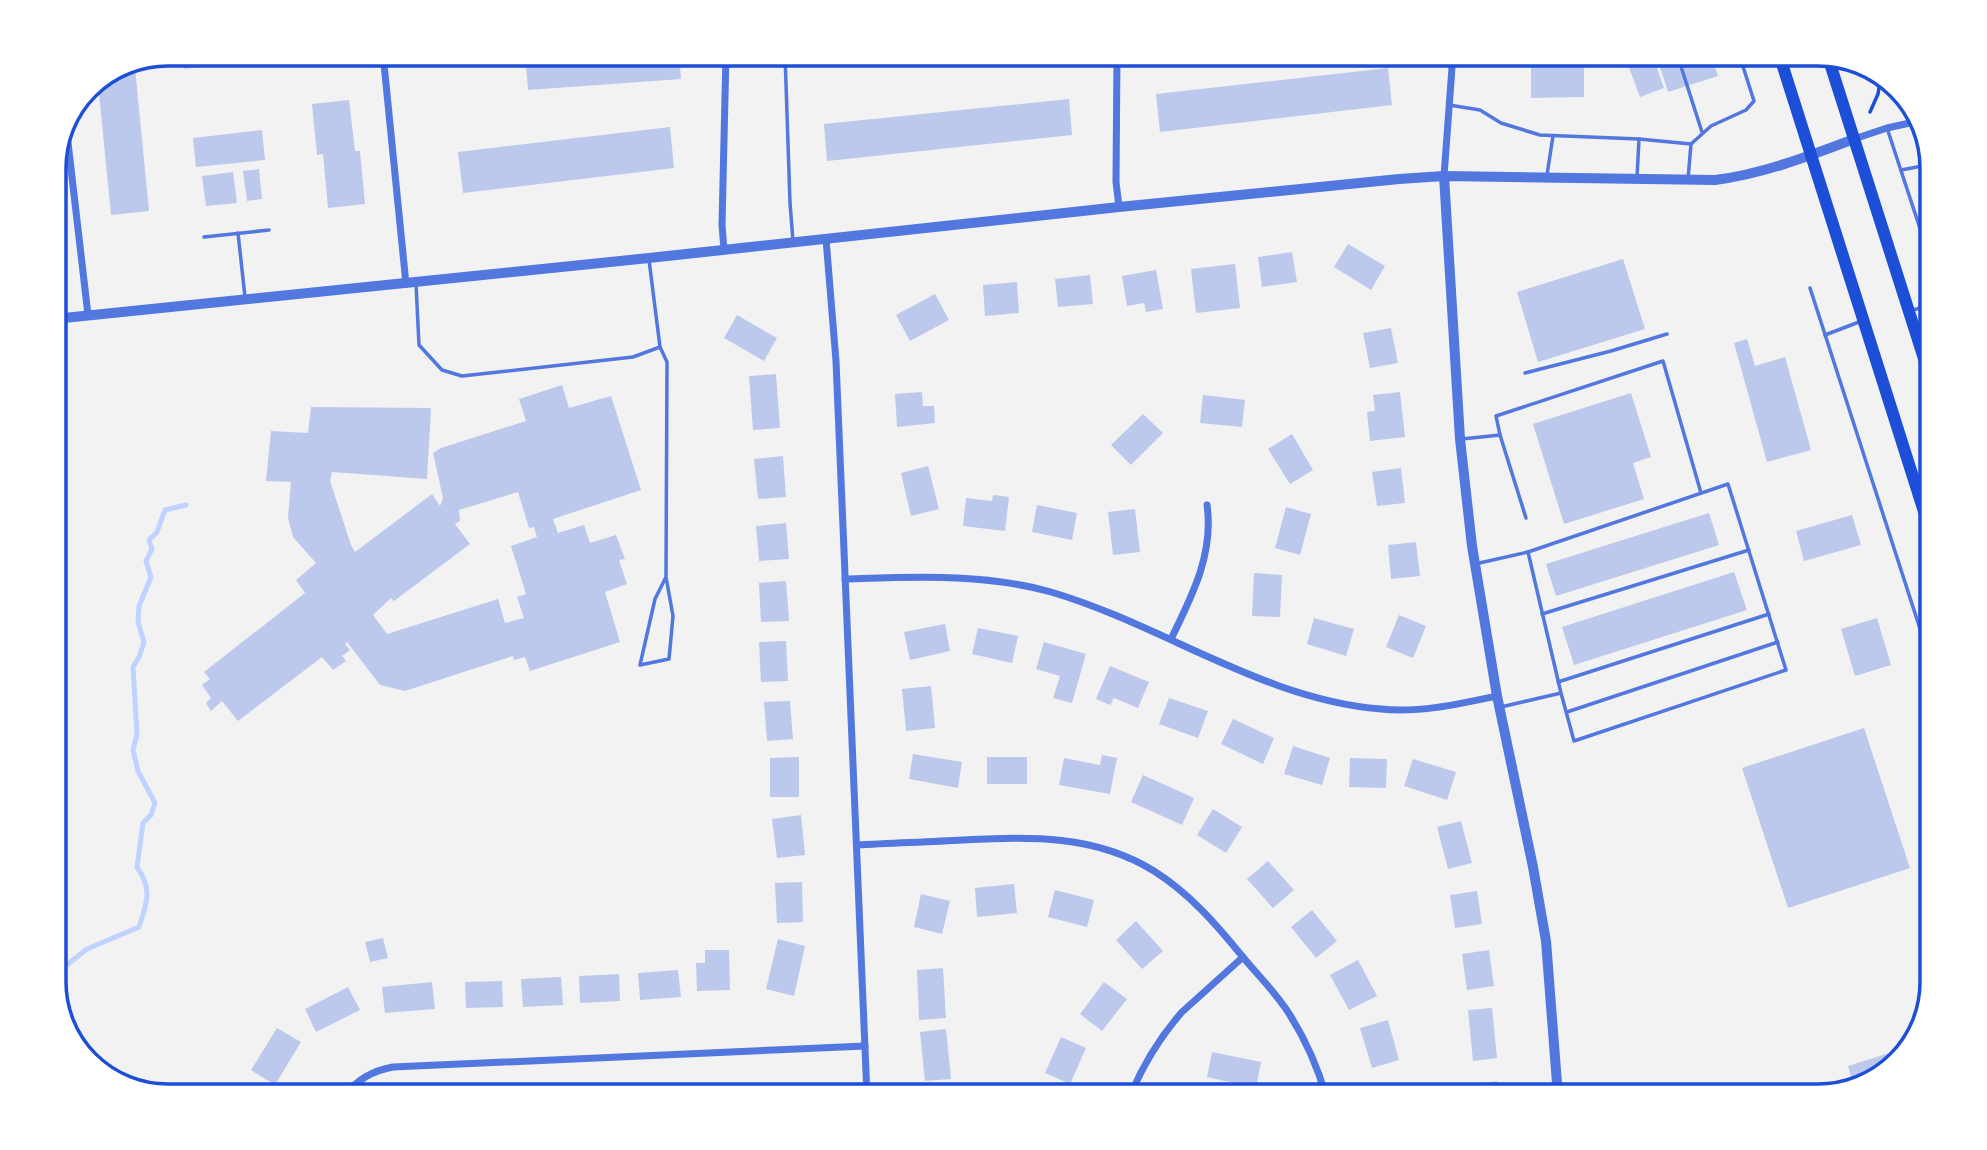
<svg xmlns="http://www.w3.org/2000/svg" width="1987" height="1150" viewBox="0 0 1987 1150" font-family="Literata,serif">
<rect width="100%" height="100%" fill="#f2f2f2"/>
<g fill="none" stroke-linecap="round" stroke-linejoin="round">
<!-- stream -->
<path stroke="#bfd3fe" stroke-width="5" d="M 54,975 L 87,949 L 139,927 C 147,902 153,890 137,867 L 143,823 L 151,815 L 155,803 L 138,771 L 133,750 L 137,735 L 133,667 L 139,657 L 144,642 L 138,622 L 139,606 L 151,577 L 146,561 L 152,549 L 149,540 L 157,532 L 165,510 L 186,505"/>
</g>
<!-- building -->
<g fill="#bdc9ec" fill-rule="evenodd">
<path d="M 182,54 L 301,54 L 301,56 L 184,69 Z"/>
<path d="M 443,54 L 473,54 L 474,63 L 444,65 Z"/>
<path d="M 525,54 L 679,54 L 681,79 L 528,90 Z"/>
<path d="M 1494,54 L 1523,54 L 1524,59 L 1495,63 Z"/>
<path d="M 1624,54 L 1652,54 L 1664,88 L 1640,97 Z"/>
<path d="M 1700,54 L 1711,54 L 1718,76 L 1668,92 L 1660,67 Z"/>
<path d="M 1584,57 L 1584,97 L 1531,98 L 1531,58 Z"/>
<path d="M 135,68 L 149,211 L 111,215 L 98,83 Z"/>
<path d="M 1388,68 L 1392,105 L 1160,132 L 1156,94 Z"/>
<path d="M 1069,99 L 1072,135 L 827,161 L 824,124 Z"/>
<path d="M 349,100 L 355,151 L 360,151 L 365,204 L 328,208 L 323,154 L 317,155 L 312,104 Z"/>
<path d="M 670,127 L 674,168 L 463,193 L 458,152 Z"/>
<path d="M 262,130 L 265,160 L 196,167 L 193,138 Z"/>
<path d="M 259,169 L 262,199 L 247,201 L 243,171 Z"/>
<path d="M 233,172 L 237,203 L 206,206 L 202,176 Z"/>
<path d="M 1348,244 L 1385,266 L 1371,290 L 1334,267 Z"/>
<path d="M 1292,252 L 1297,282 L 1262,287 L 1258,257 Z"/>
<path d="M 1623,259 L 1645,329 L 1538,362 L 1517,292 Z"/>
<path d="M 1235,264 L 1240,308 L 1196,313 L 1191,269 Z"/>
<path d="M 1156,270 L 1163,309 L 1146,312 L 1144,303 L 1127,306 L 1122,276 Z"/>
<path d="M 1090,275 L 1093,304 L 1058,307 L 1055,279 Z"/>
<path d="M 1017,282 L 1019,313 L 985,316 L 983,285 Z"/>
<path d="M 935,294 L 949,320 L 910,341 L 896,315 Z"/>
<path d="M 737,315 L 777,338 L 764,361 L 724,338 Z"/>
<path d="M 1391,328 L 1398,363 L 1370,368 L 1363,333 Z"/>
<path d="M 1747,339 L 1755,366 L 1785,357 L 1811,450 L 1767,462 L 1734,343 Z"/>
<path d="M 776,374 L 780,428 L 753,430 L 749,376 Z"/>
<path d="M 562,385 L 569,408 L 611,396 L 641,490 L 553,519 L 558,533 L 584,525 L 590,543 L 616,535 L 625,559 L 619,560 L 627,584 L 605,592 L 620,642 L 530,671 L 525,657 L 514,660 L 513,656 L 405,691 L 380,685 L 347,642 L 345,644 L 350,650 L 342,656 L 346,661 L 333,670 L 322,657 L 238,721 L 222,701 L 211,711 L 206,703 L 211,698 L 202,685 L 210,679 L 204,672 L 305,593 L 296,580 L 316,563 L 293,537 L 288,518 L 291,482 L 266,481 L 271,431 L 308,433 L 311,407 L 431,408 L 427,479 L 332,472 L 330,481 L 351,545 L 355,552 L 432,494 L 440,506 L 443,498 L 433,453 L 441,448 L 526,421 L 519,399 ZM 518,492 L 529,528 L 534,527 L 537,537 L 511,546 L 526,594 L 517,597 L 524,618 L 505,623 L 498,599 L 387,634 L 373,615 L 391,598 L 394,601 L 470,544 L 455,524 L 460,521 L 459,510 Z"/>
<path d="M 922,392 L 923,406 L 934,406 L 935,423 L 897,427 L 895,394 Z"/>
<path d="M 1400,392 L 1405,437 L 1370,441 L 1367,412 L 1375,411 L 1373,395 Z"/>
<path d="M 1631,393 L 1651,457 L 1633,463 L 1644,499 L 1564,524 L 1533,424 Z"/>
<path d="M 1203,395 L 1245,400 L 1242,427 L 1200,423 Z"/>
<path d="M 1143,414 L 1163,433 L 1131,465 L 1111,445 Z"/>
<path d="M 1292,434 L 1313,470 L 1290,484 L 1268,449 Z"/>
<path d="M 783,456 L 786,497 L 758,499 L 754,459 Z"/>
<path d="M 928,466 L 939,509 L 911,516 L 901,473 Z"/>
<path d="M 1401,468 L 1405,503 L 1377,506 L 1372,472 Z"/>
<path d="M 993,495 L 1009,497 L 1005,531 L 963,526 L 966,498 L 992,501 Z"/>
<path d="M 1037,505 L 1077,513 L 1072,540 L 1032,532 Z"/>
<path d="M 1286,507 L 1311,514 L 1300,555 L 1275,548 Z"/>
<path d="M 1135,509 L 1140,552 L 1113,555 L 1108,512 Z"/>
<path d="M 1709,513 L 1719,545 L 1556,596 L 1546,564 Z"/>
<path d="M 1852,515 L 1861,545 L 1804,561 L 1796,531 Z"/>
<path d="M 786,523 L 789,559 L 759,561 L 756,526 Z"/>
<path d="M 1416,542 L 1420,576 L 1391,579 L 1388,545 Z"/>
<path d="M 1734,572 L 1747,610 L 1574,665 L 1562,627 Z"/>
<path d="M 1254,573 L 1282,575 L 1280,617 L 1252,616 Z"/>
<path d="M 786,581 L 789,621 L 761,622 L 759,583 Z"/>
<path d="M 1399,615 L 1426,626 L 1413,658 L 1386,647 Z"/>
<path d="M 1314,618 L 1354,629 L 1346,656 L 1307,644 Z"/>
<path d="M 1877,618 L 1891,665 L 1855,676 L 1841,629 Z"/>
<path d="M 945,624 L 950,651 L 910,660 L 904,632 Z"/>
<path d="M 978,628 L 1018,636 L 1012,663 L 972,654 Z"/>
<path d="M 786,641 L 788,681 L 761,682 L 759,642 Z"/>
<path d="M 1044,642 L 1086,654 L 1072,703 L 1053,698 L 1060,676 L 1036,669 Z"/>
<path d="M 1110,666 L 1149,682 L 1138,708 L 1114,698 L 1110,705 L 1096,699 Z"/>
<path d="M 931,686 L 935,728 L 906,731 L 902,689 Z"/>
<path d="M 1169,698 L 1208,711 L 1198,738 L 1159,724 Z"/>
<path d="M 790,701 L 793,739 L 767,741 L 764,702 Z"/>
<path d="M 1233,719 L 1274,738 L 1263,764 L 1221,744 Z"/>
<path d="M 1864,728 L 1910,868 L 1788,908 L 1742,768 Z"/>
<path d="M 1293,746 L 1330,758 L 1322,785 L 1284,774 Z"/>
<path d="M 913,754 L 962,762 L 958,788 L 909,779 Z"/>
<path d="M 1102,755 L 1117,758 L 1110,794 L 1059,785 L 1064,758 L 1100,765 Z"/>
<path d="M 799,757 L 799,797 L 770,797 L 770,758 Z"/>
<rect x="987" y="757" width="40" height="27"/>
<path d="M 1350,758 L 1387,759 L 1386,788 L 1349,787 Z"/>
<path d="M 1413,759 L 1456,772 L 1447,800 L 1404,786 Z"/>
<path d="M 1143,775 L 1194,798 L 1182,825 L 1131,802 Z"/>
<path d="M 1213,809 L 1242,827 L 1226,853 L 1197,835 Z"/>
<path d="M 801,815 L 805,855 L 777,858 L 772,819 Z"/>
<path d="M 1461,821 L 1472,863 L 1448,869 L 1437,827 Z"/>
<path d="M 1268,861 L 1294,890 L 1273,908 L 1247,879 Z"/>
<path d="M 802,882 L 803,922 L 777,923 L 775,883 Z"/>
<path d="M 1014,884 L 1017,913 L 977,917 L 975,888 Z"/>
<path d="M 1055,890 L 1094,900 L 1087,927 L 1048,917 Z"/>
<path d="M 1477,891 L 1482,924 L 1455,928 L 1450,895 Z"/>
<path d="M 921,894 L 950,901 L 942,934 L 914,927 Z"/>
<path d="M 1312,910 L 1337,941 L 1316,958 L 1291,927 Z"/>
<path d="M 1136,921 L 1163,951 L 1142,969 L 1116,940 Z"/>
<path d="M 383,938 L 388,958 L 370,962 L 365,942 Z"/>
<path d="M 778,939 L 805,946 L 794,996 L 766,989 Z"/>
<path d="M 705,950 L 729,950 L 730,990 L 697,991 L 696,963 L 705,963 Z"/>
<path d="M 1489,950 L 1494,986 L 1467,990 L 1462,954 Z"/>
<path d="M 1358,960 L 1377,996 L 1349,1010 L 1330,975 Z"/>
<path d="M 943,968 L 946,1018 L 919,1020 L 917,970 Z"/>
<path d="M 678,970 L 681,997 L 640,1000 L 638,973 Z"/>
<path d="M 619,974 L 620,1001 L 580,1003 L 579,976 Z"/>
<path d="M 561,977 L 563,1005 L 523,1007 L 521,979 Z"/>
<path d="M 502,981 L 503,1007 L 466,1008 L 465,982 Z"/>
<path d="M 432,982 L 435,1009 L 385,1013 L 382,987 Z"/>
<path d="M 1104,982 L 1127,999 L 1102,1031 L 1080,1014 Z"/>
<path d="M 348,987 L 360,1010 L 316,1032 L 305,1009 Z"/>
<path d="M 1492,1008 L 1497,1058 L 1473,1061 L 1468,1010 Z"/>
<path d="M 1388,1020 L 1399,1060 L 1372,1068 L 1360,1028 Z"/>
<path d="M 277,1028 L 301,1042 L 275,1085 L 251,1070 Z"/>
<path d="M 946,1029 L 951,1079 L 925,1081 L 920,1032 Z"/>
<path d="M 1920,1031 L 1918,1038 L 1876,1080 L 1854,1086 L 1848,1066 L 1905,1048 L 1901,1036 Z"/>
<path d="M 1061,1037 L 1086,1048 L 1070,1084 L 1045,1073 Z"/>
<path d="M 1212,1052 L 1261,1062 L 1256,1088 L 1207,1077 Z"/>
<path d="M 1497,1081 L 1499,1096 L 1472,1096 L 1470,1085 Z"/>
</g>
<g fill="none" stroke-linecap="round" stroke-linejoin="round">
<!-- path -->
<path stroke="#1d4ed8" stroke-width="3.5" d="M 1870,112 L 1878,94 L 1881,75"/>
<!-- service -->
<g stroke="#5277de" stroke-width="3.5">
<path d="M 785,54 L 790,203 L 793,241"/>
<path d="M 1677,54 L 1702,132"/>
<path d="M 1449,105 L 1480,110 L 1501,123 L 1540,135 L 1639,139"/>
<path d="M 1887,128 L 1933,268"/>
<path d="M 1925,165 L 1933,189"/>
<path d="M 1901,170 L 1933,164"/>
<path d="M 1547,175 L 1553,136"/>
<path d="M 1637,177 L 1639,139 L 1691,144"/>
<path d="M 1688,179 L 1691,144 L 1711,126 L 1746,110 L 1754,101 L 1739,54"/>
<path d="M 238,233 L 245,297"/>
<path d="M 204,237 L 269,230"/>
<path d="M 649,260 L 660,347 L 667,362 L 666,577 L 655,599 L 640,665 L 669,659 L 673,616 L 666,577"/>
<path d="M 416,284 L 419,345 L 442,370 L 462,376 L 633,357 L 660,347"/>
<path d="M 1810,288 L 1933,669"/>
<path d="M 1910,311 L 1933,304"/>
<path d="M 1825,335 L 1859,322"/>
<path d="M 1525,373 L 1611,351 L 1667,334"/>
<path d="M 1500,435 L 1526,518"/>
<path d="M 1462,439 L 1500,435 L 1496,416 L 1663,361 L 1701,493"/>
<path d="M 1475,564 L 1528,552"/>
<path d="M 1542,614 L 1749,550"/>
<path d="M 1558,682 L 1769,614"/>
<path d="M 1501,707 L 1561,693 L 1528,552 L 1728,484 L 1786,670 L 1574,741 L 1561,693"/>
<path d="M 1567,712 L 1778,642"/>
<path d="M 1922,783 L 1933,779"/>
</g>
<!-- minor -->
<g stroke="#5277de" stroke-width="7">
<path d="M 383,54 L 406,284"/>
<path d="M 1117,54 L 1116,182 L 1119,207"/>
<path d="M 67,134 L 88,315"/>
<path d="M 1854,139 L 1887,128 L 1919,121"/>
<path d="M 1444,176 L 1453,54"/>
<path d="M 826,239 L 836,361 L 867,1096"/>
<path d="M 724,250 L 722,225 L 726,54"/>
<path d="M 845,579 C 914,577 984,573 1051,592 C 1163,625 1264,700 1381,709 C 1419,713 1459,704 1497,696"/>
<path d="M 1171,639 C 1192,596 1214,554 1207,505"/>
<path d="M 857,845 C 892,843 928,842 963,840 C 1030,837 1094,834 1154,871 C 1189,893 1216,924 1242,956 C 1256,973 1273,990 1286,1009 C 1304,1036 1317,1065 1326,1096"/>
<path d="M 344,1096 C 358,1079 372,1071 393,1067 L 865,1046"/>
<path d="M 1130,1096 C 1143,1065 1160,1037 1182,1012 L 1243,957"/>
</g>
<!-- tertiary -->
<g stroke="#5277de" stroke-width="10">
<path d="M 1444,176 L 1460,439 L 1472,546 L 1497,696 L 1533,867 L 1546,941 L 1558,1096"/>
<path d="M 54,319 L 649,258 L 1119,207 L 1399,179 L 1444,176 L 1715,180 C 1763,174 1809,156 1854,139"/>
</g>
<!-- trunk -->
<g stroke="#1d4ed8" stroke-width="12">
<path d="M 1779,54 L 1933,540"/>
<path d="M 1828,57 L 1933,387"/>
</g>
</g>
<!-- crop -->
<path d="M0 0H1987V1150H0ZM168 66H1818A102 102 0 0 1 1920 168V982A102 102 0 0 1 1818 1084H168A102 102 0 0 1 66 982V168A102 102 0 0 1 168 66Z" fill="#fff" fill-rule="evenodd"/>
<path fill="none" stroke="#1d4ed8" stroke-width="3.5" d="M168 66H1818A102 102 0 0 1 1920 168V982A102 102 0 0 1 1818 1084H168A102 102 0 0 1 66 982V168A102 102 0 0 1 168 66Z"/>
</svg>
